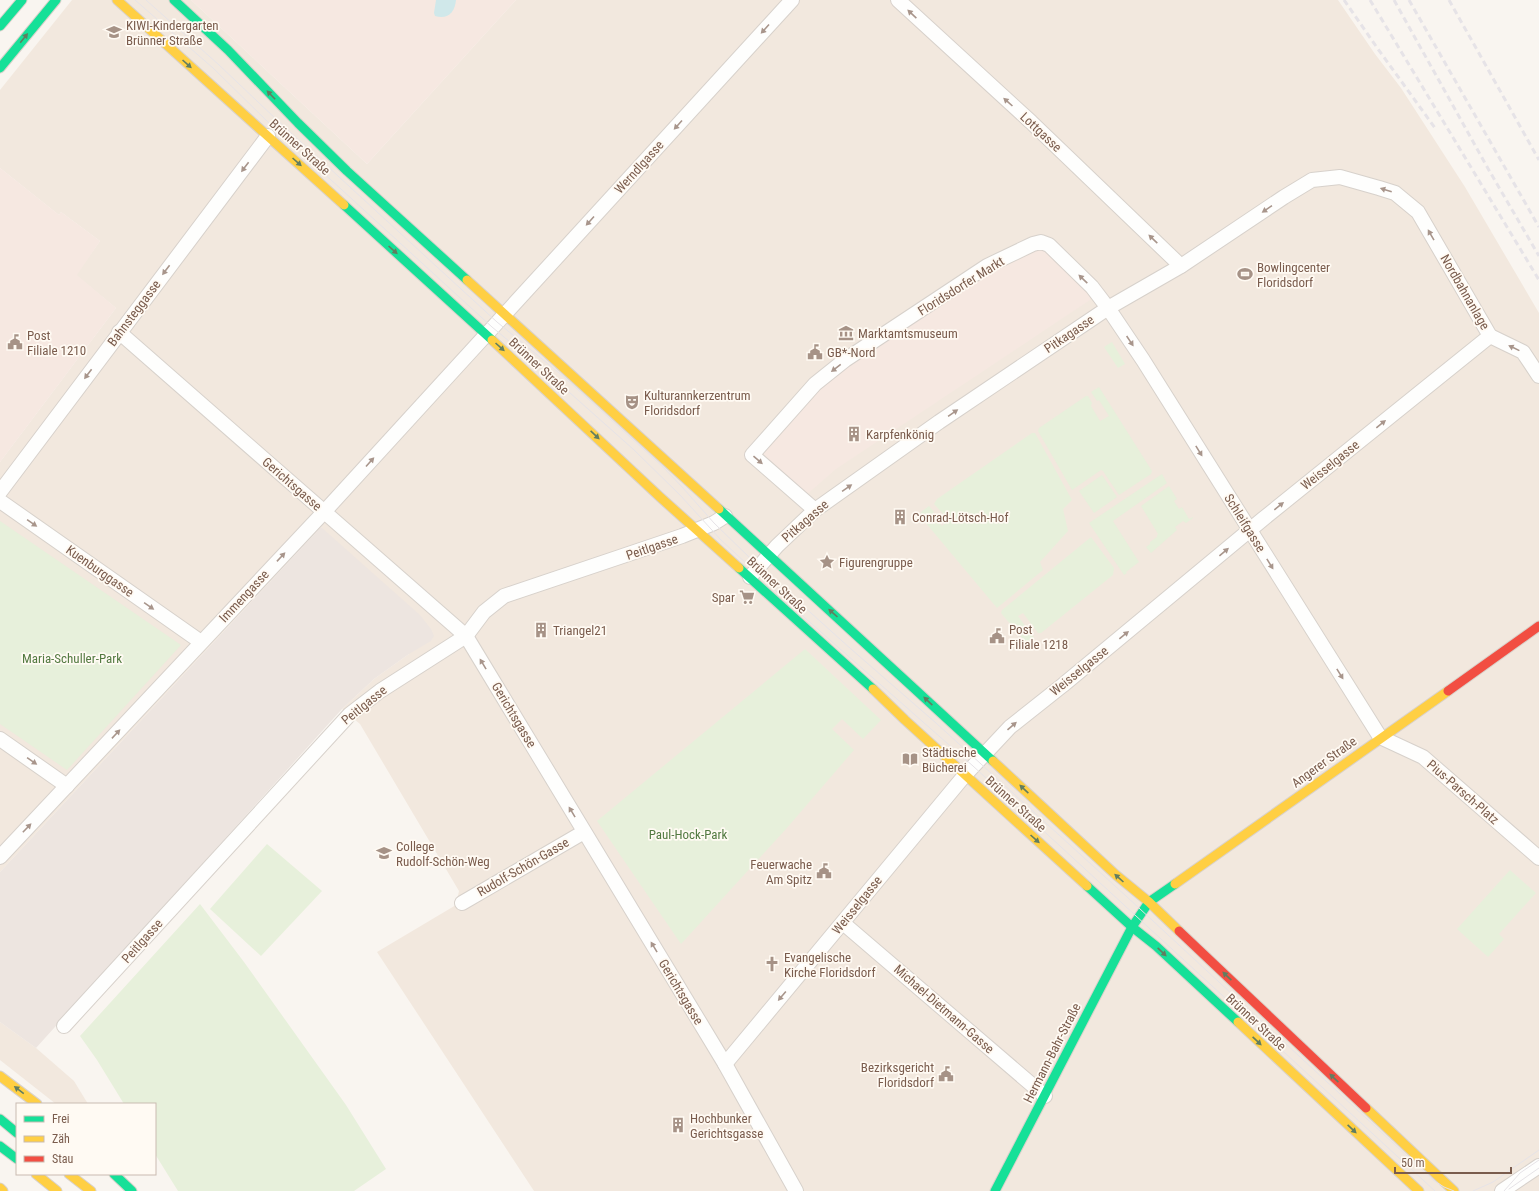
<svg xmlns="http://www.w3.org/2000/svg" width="1539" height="1191" viewBox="0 0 1539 1191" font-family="'Roboto Condensed',sans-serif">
<rect width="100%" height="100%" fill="#f9f5f0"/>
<!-- residential -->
<g fill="#f2e8de">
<path d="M 72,0 L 191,0 L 367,164 L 516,0 L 1338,0 L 1375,54 L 1401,88 L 1465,187 L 1539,313 L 1539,1191 L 534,1191 L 377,952 L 456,905 L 459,891 L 360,724 L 342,709 L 374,679 L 409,654 L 321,527 L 0,872 L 0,462 L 116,308 L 76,275 L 100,241 L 61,212 L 59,215 L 0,168 L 0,90 Z"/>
<path d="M 0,1022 L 36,1048 L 74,1081 L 88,1104 L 56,1104 L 0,1060 Z"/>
</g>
<!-- commercial -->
<g fill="#f6e8e1">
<path d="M 191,0 L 516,0 L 367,164 Z"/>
<path d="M 0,168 L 59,215 L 61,212 L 100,241 L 77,275 L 116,308 L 0,462 Z"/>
<path d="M 1038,249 L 1044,250 L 1091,295 L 1090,300 L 836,469 L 805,496 L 763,456 L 762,453 L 821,387 L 839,372 L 988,273 Z"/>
</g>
<!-- industrial -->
<path fill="#ede5e0" d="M 321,527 L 420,615 L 431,629 L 434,636 L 431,641 L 409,654 L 374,679 L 342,709 L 36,1048 L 0,1022 L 0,872 Z"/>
<!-- green -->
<g fill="#e7f0db">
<path d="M 1112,342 L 1125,364 L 1118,368 L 1104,347 Z"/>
<path d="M 1099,387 L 1152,471 L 1151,474 L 1119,495 L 1103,471 L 1101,470 L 1072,490 L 1038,431 L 1039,428 L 1086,396 L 1088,396 L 1092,403 L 1091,406 L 1100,421 L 1109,416 L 1099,400 L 1097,401 L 1091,392 Z"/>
<path d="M 1032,433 L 1035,433 L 1072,500 L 1063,509 L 1068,531 L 1040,562 L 1043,570 L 997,608 L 920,516 L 921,512 L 929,506 L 934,512 L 932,514 L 942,526 L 949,520 L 934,504 L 937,499 Z"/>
<path d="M 1162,474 L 1167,483 L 1113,521 L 1139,562 L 1126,572 L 1127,573 L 1124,575 L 1089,523 Z"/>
<path d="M 1102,475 L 1117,497 L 1094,513 L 1079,491 Z"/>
<path d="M 1169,486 L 1177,499 L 1174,501 L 1179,509 L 1182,507 L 1189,519 L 1193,517 L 1193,518 L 1186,523 L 1183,521 L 1175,527 L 1177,530 L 1151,553 L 1146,547 L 1150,544 L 1150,542 L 1157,537 L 1157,535 L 1158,534 L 1141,506 Z"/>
<path d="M 0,521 L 181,645 L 67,770 L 0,724 Z"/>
<path d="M 1091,537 L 1114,568 L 1113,575 L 1041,633 L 1038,633 L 1023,613 L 1018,616 L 1034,638 L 1027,644 L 1001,613 L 1002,610 Z"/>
<path d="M 805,649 L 881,720 L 863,739 L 842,719 L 832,729 L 854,750 L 786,829 L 681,944 L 597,821 Z"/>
<path d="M 267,844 L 322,891 L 261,956 L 210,909 Z"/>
<path d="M 1510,870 L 1536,893 L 1499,934 L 1504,939 L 1488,957 L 1457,929 Z"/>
<path d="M 200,904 L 244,962 L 346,1105 L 386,1169 L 354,1191 L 178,1191 L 155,1154 L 155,1104 L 124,1104 L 97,1060 L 80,1036 Z"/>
</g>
<!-- water -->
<path fill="#d0e8ea" d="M 436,0 L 456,0 C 455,12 448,20 435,16 L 434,13 Z"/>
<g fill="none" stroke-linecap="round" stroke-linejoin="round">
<!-- street casing -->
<g stroke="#d7d1cb" stroke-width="16">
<g id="street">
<path d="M 898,0 L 1031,122 L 1181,266"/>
<path d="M 119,332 L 466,636 L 725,1064 L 796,1191"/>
<path d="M 0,492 L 268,136"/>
<path d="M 0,501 L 201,642"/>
<path d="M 815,510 L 752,455 L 815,384 L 845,360 L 987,266 L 1033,244 L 1041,242 L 1049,245 L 1092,287 L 1108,308 L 1143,360 L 1380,737 L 1423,757 L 1539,858"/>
<path d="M 750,577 L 777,546 L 815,510 L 939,422 L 1108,308 L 1181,266 L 1284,197 L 1312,180 L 1340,177 L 1379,188 L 1395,193 L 1418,212 L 1490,336 L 1523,352 L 1539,376"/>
<path d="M 0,739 L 67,786"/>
<path d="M 0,857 L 324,512 L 792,0"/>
<path d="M 462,903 L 584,832"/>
<path d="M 843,923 L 1045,1096"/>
<path d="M 64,1026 L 350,714 L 380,691 L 466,636 L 484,612 L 504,596 L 682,536 L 714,523 L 725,516"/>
<path d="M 725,1064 L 965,775 L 1010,727 L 1063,685 L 1263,519 L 1490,336"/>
<path d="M 1502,1191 L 1539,1166"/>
</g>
</g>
<!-- fast casing -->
<g stroke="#d9d2cb" stroke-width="11">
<g id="fast">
<path d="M 174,0 L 228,50 L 298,123 L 347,171 L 467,280"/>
<path d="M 0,26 L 22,0"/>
<path d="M 0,68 L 56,0"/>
<path d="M 344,205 L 492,340"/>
<path d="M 719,509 L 993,761"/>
<path d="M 739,568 L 873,689"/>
<path d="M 1087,886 L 1132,927 L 1156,946 L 1238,1022"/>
<path d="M 0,1119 L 17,1133"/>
<path d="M 0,1146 L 17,1159"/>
<path d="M 114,1174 L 132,1191"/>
<path d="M 995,1191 L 1132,927 L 1149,902 L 1175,884"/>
</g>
</g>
<!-- slow casing -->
<g stroke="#d9d2cb" stroke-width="11">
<g id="slow">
<path d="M 117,0 L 344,205"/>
<path d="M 467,280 L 719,509"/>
<path d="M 492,340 L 660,497 L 739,568"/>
<path d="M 873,689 L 905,720 L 1087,886"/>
<path d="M 993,761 L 1116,875 L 1149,902 L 1179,931"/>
<path d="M 1175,884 L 1448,691"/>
<path d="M 1238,1022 L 1419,1191"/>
<path d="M 0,1076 L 37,1104"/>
<path d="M 1366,1108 L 1454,1191"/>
<path d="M 36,1174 L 57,1191"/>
<path d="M 69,1174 L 91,1191"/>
<path d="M 0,1188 L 3,1191"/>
</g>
</g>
<!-- jam casing -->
<g stroke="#d9d2cb" stroke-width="11">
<g id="jam">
<path d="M 1448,691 L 1539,626"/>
<path d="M 1179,931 L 1366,1108"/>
</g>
</g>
<!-- street -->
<use href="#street" stroke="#fefefd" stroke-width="14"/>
<!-- fast -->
<use href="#fast" stroke="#16e098" stroke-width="9"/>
<!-- slow -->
<use href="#slow" stroke="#ffcf43" stroke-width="9"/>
<!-- jam -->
<use href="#jam" stroke="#f24e42" stroke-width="9"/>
<!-- tram -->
<g stroke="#e6e3e7" stroke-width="1">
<path d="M 135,0 L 213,68 L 272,126 L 492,327 L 551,376 L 633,449 L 680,495 L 721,540 L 805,618 L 973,766 L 1435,1191"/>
<path d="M 146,0 L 218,64 L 277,120 L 497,322 L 564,377 L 663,467 L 683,488 L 714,523 L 751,559 L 851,649 L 936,723 L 1126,896 L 1433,1180 L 1444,1187 L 1454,1191"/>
<path d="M 1509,1189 L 1539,1168"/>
<path d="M 1473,1191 L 1493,1182 L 1539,1150"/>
<path d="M 1504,1191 L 1520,1173 L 1539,1160"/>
</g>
<!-- rail -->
<g stroke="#e6e3e7" stroke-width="3" stroke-dasharray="6 4" stroke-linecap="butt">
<path d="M 1344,0 L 1378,49 L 1435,128"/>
<path d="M 1370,0 L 1539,280"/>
<path d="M 1394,0 L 1490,172 L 1539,256"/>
<path d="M 1409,0 L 1539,227"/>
<path d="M 1449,0 L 1539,160"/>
</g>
</g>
<!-- one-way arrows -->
<defs><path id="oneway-solid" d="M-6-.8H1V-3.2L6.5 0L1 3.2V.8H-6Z"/></defs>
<g fill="#a8958b">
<use href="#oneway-solid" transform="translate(912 14) rotate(-137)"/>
<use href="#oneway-solid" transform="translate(765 29) rotate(132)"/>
<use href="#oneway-solid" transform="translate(1008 102) rotate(-138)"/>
<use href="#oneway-solid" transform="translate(678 125) rotate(132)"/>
<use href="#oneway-solid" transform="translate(245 167) rotate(127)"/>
<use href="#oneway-solid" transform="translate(1386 190) rotate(-163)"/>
<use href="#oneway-solid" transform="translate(1267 209) rotate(146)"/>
<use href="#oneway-solid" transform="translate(590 221) rotate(132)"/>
<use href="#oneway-solid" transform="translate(1431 235) rotate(-120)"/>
<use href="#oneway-solid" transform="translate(1153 239) rotate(-136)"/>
<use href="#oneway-solid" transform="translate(166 270) rotate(127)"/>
<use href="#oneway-solid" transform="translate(1083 279) rotate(-136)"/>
<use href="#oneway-solid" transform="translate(1130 341) rotate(56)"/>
<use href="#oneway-solid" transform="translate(1514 348) rotate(-154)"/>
<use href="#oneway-solid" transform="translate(836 368) rotate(142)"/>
<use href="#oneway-solid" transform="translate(88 374) rotate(127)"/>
<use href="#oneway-solid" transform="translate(953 413) rotate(-35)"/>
<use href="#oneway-solid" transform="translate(1381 424) rotate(-39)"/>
<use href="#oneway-solid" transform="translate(1199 451) rotate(58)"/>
<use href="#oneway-solid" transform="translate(758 460) rotate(41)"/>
<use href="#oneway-solid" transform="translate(370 462) rotate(-48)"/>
<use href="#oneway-solid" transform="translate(847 488) rotate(-35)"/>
<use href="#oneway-solid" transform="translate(1279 506) rotate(-39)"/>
<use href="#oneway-solid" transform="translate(32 523) rotate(35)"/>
<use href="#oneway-solid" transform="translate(1224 552) rotate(-40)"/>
<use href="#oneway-solid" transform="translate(281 557) rotate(-47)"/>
<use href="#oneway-solid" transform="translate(1270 564) rotate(58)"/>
<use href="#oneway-solid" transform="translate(149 606) rotate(35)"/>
<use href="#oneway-solid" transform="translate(1124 635) rotate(-39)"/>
<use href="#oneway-solid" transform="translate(483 664) rotate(-121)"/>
<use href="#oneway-solid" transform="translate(1340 674) rotate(58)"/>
<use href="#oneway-solid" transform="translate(1012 726) rotate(-41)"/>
<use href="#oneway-solid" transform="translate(116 734) rotate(-47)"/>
<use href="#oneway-solid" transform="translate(32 761) rotate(35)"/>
<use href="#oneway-solid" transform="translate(572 812) rotate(-121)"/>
<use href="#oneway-solid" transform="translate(27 828) rotate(-46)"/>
<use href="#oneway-solid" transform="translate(654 947) rotate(-121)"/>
<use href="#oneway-solid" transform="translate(782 996) rotate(130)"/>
</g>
<g fill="#617d60">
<use href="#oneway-solid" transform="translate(24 38) rotate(-51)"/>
<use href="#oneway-solid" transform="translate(187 64) rotate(42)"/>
<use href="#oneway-solid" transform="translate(271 95) rotate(-134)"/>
<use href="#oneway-solid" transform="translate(297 162) rotate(42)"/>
<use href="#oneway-solid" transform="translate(393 250) rotate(42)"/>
<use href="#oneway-solid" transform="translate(500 347) rotate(42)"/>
<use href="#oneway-solid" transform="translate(595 435) rotate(43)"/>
<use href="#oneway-solid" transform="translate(833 613) rotate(-138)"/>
<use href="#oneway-solid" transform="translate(928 701) rotate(-137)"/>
<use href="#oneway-solid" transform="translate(1024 789) rotate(-137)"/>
<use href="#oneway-solid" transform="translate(1035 839) rotate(42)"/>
<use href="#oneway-solid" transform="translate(1119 878) rotate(-138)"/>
<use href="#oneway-solid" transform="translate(1162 952) rotate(43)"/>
<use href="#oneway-solid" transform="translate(1227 976) rotate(-137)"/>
<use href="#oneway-solid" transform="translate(1257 1041) rotate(43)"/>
<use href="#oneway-solid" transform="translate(1334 1078) rotate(-137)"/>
<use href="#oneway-solid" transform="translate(19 1090) rotate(-143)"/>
<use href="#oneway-solid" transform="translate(1352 1129) rotate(43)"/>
</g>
<!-- icons -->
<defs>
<g id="school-bare" transform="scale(1.2)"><path d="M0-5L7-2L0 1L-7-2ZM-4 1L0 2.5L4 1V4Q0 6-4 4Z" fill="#a69286" stroke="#fffaf3" stroke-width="2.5" paint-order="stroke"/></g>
<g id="stadium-bare" transform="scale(1.2)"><path d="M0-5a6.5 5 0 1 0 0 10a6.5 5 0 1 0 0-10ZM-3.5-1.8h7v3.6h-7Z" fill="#a69286" stroke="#fffaf3" stroke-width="2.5" paint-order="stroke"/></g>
<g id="museum-bare" transform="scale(1.2)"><path d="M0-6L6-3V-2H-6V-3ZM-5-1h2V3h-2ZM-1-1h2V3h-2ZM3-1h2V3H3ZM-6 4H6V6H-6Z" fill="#a69286" stroke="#fffaf3" stroke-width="2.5" paint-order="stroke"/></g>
<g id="civic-bare" transform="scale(1.2)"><path d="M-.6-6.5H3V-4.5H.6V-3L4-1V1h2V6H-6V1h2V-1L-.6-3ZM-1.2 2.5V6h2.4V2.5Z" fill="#a69286" stroke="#fffaf3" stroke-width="2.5" paint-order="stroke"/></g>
<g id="theatre-bare" transform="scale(1.2)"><path d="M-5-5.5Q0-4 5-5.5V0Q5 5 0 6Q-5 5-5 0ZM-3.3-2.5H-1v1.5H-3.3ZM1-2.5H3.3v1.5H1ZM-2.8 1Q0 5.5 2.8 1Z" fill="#a69286" stroke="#fffaf3" stroke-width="2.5" paint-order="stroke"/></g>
<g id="building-bare" transform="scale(1.2)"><path d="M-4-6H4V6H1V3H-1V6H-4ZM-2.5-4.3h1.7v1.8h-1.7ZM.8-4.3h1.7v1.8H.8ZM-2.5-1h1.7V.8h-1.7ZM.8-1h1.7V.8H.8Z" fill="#a69286" stroke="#fffaf3" stroke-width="2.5" paint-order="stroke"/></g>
<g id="sight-bare" transform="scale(1.2)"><path d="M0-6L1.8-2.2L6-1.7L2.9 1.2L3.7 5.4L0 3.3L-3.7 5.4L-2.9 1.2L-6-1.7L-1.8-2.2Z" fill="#a69286" stroke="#fffaf3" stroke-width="2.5" paint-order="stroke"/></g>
<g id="supermarket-bare" transform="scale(1.2)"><path d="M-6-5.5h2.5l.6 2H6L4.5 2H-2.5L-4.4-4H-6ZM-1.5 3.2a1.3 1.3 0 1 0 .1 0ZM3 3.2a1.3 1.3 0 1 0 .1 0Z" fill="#a69286" stroke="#fffaf3" stroke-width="2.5" paint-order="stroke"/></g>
<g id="library-bare" transform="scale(1.2)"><path d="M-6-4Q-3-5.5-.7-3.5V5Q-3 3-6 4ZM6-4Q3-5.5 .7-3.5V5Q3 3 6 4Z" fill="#a69286" stroke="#fffaf3" stroke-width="2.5" paint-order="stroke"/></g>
<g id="church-bare" transform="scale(1.2)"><path d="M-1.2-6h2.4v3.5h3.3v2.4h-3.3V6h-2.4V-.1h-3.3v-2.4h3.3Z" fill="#a69286" stroke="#fffaf3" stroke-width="2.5" paint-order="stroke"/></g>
</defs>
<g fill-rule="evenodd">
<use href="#school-bare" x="114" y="32"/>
<use href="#stadium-bare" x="1245" y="274"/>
<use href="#museum-bare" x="846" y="333"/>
<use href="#civic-bare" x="15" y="342"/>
<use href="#civic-bare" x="815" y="352"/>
<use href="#theatre-bare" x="632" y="402"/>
<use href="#building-bare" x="854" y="434"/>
<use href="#building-bare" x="900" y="517"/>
<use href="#sight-bare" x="827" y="562"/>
<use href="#supermarket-bare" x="747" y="597"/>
<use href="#building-bare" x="541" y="630"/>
<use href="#civic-bare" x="997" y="636"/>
<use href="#library-bare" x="910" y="759"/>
<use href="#school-bare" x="384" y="853"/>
<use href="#civic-bare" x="824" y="871"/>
<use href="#church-bare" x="772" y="964"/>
<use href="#civic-bare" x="946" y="1074"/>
<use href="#building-bare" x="678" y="1125"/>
</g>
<g text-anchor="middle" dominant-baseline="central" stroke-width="3.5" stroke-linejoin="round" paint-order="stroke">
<!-- poi labels -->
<g font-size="13" fill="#7a5c4d" stroke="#fffaf3" text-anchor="start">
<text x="126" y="25">KIWI-Kindergarten<tspan x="126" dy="15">Brünner Straße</tspan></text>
<text x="1257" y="267">Bowlingcenter<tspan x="1257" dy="15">Floridsdorf</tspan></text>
<text x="858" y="333">Marktamtsmuseum</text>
<text x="27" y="335">Post<tspan x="27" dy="15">Filiale 1210</tspan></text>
<text x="827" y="352">GB*-Nord</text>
<text x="644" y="395">Kulturannkerzentrum<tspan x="644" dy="15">Floridsdorf</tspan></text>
<text x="866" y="434">Karpfenkönig</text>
<text x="912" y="517">Conrad-Lötsch-Hof</text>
<text x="839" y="562">Figurengruppe</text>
<text x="735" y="597" text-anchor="end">Spar</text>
<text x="1009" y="629">Post<tspan x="1009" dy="15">Filiale 1218</tspan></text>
<text x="553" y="630">Triangel21</text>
<text x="922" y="752">Städtische<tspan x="922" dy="15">Bücherei</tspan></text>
<text x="396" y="846">College<tspan x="396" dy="15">Rudolf-Schön-Weg</tspan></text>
<text x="812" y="864" text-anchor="end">Feuerwache<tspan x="812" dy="15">Am Spitz</tspan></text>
<text x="784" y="957">Evangelische<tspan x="784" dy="15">Kirche Floridsdorf</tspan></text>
<text x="934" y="1067" text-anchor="end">Bezirksgericht<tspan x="934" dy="15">Floridsdorf</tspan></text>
<text x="690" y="1118">Hochbunker<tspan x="690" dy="15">Gerichtsgasse</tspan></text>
</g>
<!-- street labels -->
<g font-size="13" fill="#7a5c4d" stroke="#fffaf3">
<text transform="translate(1041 132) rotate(43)">Lottgasse</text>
<text transform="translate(300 147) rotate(42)">Brünner Straße</text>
<text transform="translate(639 167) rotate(-48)">Werndlgasse</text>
<text transform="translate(961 286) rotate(-32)">Floridsdorfer Markt</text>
<text transform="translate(1465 292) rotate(60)">Nordbahnanlage</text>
<text transform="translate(134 313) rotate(-53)">Bahnsteggasse</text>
<text transform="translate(1069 334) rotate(-34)">Pitkagasse</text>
<text transform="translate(539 366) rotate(43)">Brünner Straße</text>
<text transform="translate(1330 465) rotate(-39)">Weisselgasse</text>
<text transform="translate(292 484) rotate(41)">Gerichtsgasse</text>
<text transform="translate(805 521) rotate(-41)">Pitkagasse</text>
<text transform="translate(1245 523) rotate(58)">Schleifgasse</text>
<text transform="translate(652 547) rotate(-19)">Peitlgasse</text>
<text transform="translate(100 571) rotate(35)">Kuenburggasse</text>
<text transform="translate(777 585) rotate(43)">Brünner Straße</text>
<text transform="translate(244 596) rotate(-47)">Immengasse</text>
<text transform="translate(1079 671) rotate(-39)">Weisselgasse</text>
<text transform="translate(364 705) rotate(-39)">Peitlgasse</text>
<text transform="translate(514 715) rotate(59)">Gerichtsgasse</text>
<text transform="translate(1324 762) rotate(-36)">Angerer Straße</text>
<text transform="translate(1463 792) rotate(41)">Pius-Parsch-Platz</text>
<text transform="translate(1016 804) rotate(42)">Brünner Straße</text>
<text transform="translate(523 867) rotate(-30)">Rudolf-Schön-Gasse</text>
<text transform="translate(857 905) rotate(-51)">Weisselgasse</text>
<text transform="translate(142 941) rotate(-48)">Peitlgasse</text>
<text transform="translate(681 992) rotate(59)">Gerichtsgasse</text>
<text transform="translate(944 1009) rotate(41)">Michael-Dietmann-Gasse</text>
<text transform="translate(1256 1022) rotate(43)">Brünner Straße</text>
<text transform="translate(1052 1053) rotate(-63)">Hermann-Bahr-Straße</text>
</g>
<!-- park labels -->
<g font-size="13" fill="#537a41" stroke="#fffaf3">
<text x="72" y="658">Maria-Schuller-Park</text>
<text x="688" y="834">Paul-Hock-Park</text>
</g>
</g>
<!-- legend -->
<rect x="16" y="1103" width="140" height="72" fill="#fffaf3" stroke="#cabbb1"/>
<rect x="24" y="1116" width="20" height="6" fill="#16e098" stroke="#cabbb1"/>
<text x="52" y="1123" font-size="12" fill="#7a5c4d">Frei</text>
<rect x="24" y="1136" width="20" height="6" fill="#ffcf43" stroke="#cabbb1"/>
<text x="52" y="1143" font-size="12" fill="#7a5c4d">Zäh</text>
<rect x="24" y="1156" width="20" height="6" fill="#f24e42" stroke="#cabbb1"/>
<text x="52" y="1163" font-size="12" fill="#7a5c4d">Stau</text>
<!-- scale -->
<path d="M1395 1167v6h116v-6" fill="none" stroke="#7a5c4d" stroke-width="2"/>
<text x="1401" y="1167" font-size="12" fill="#7a5c4d" stroke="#fffaf3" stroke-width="3" paint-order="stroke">50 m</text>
</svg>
